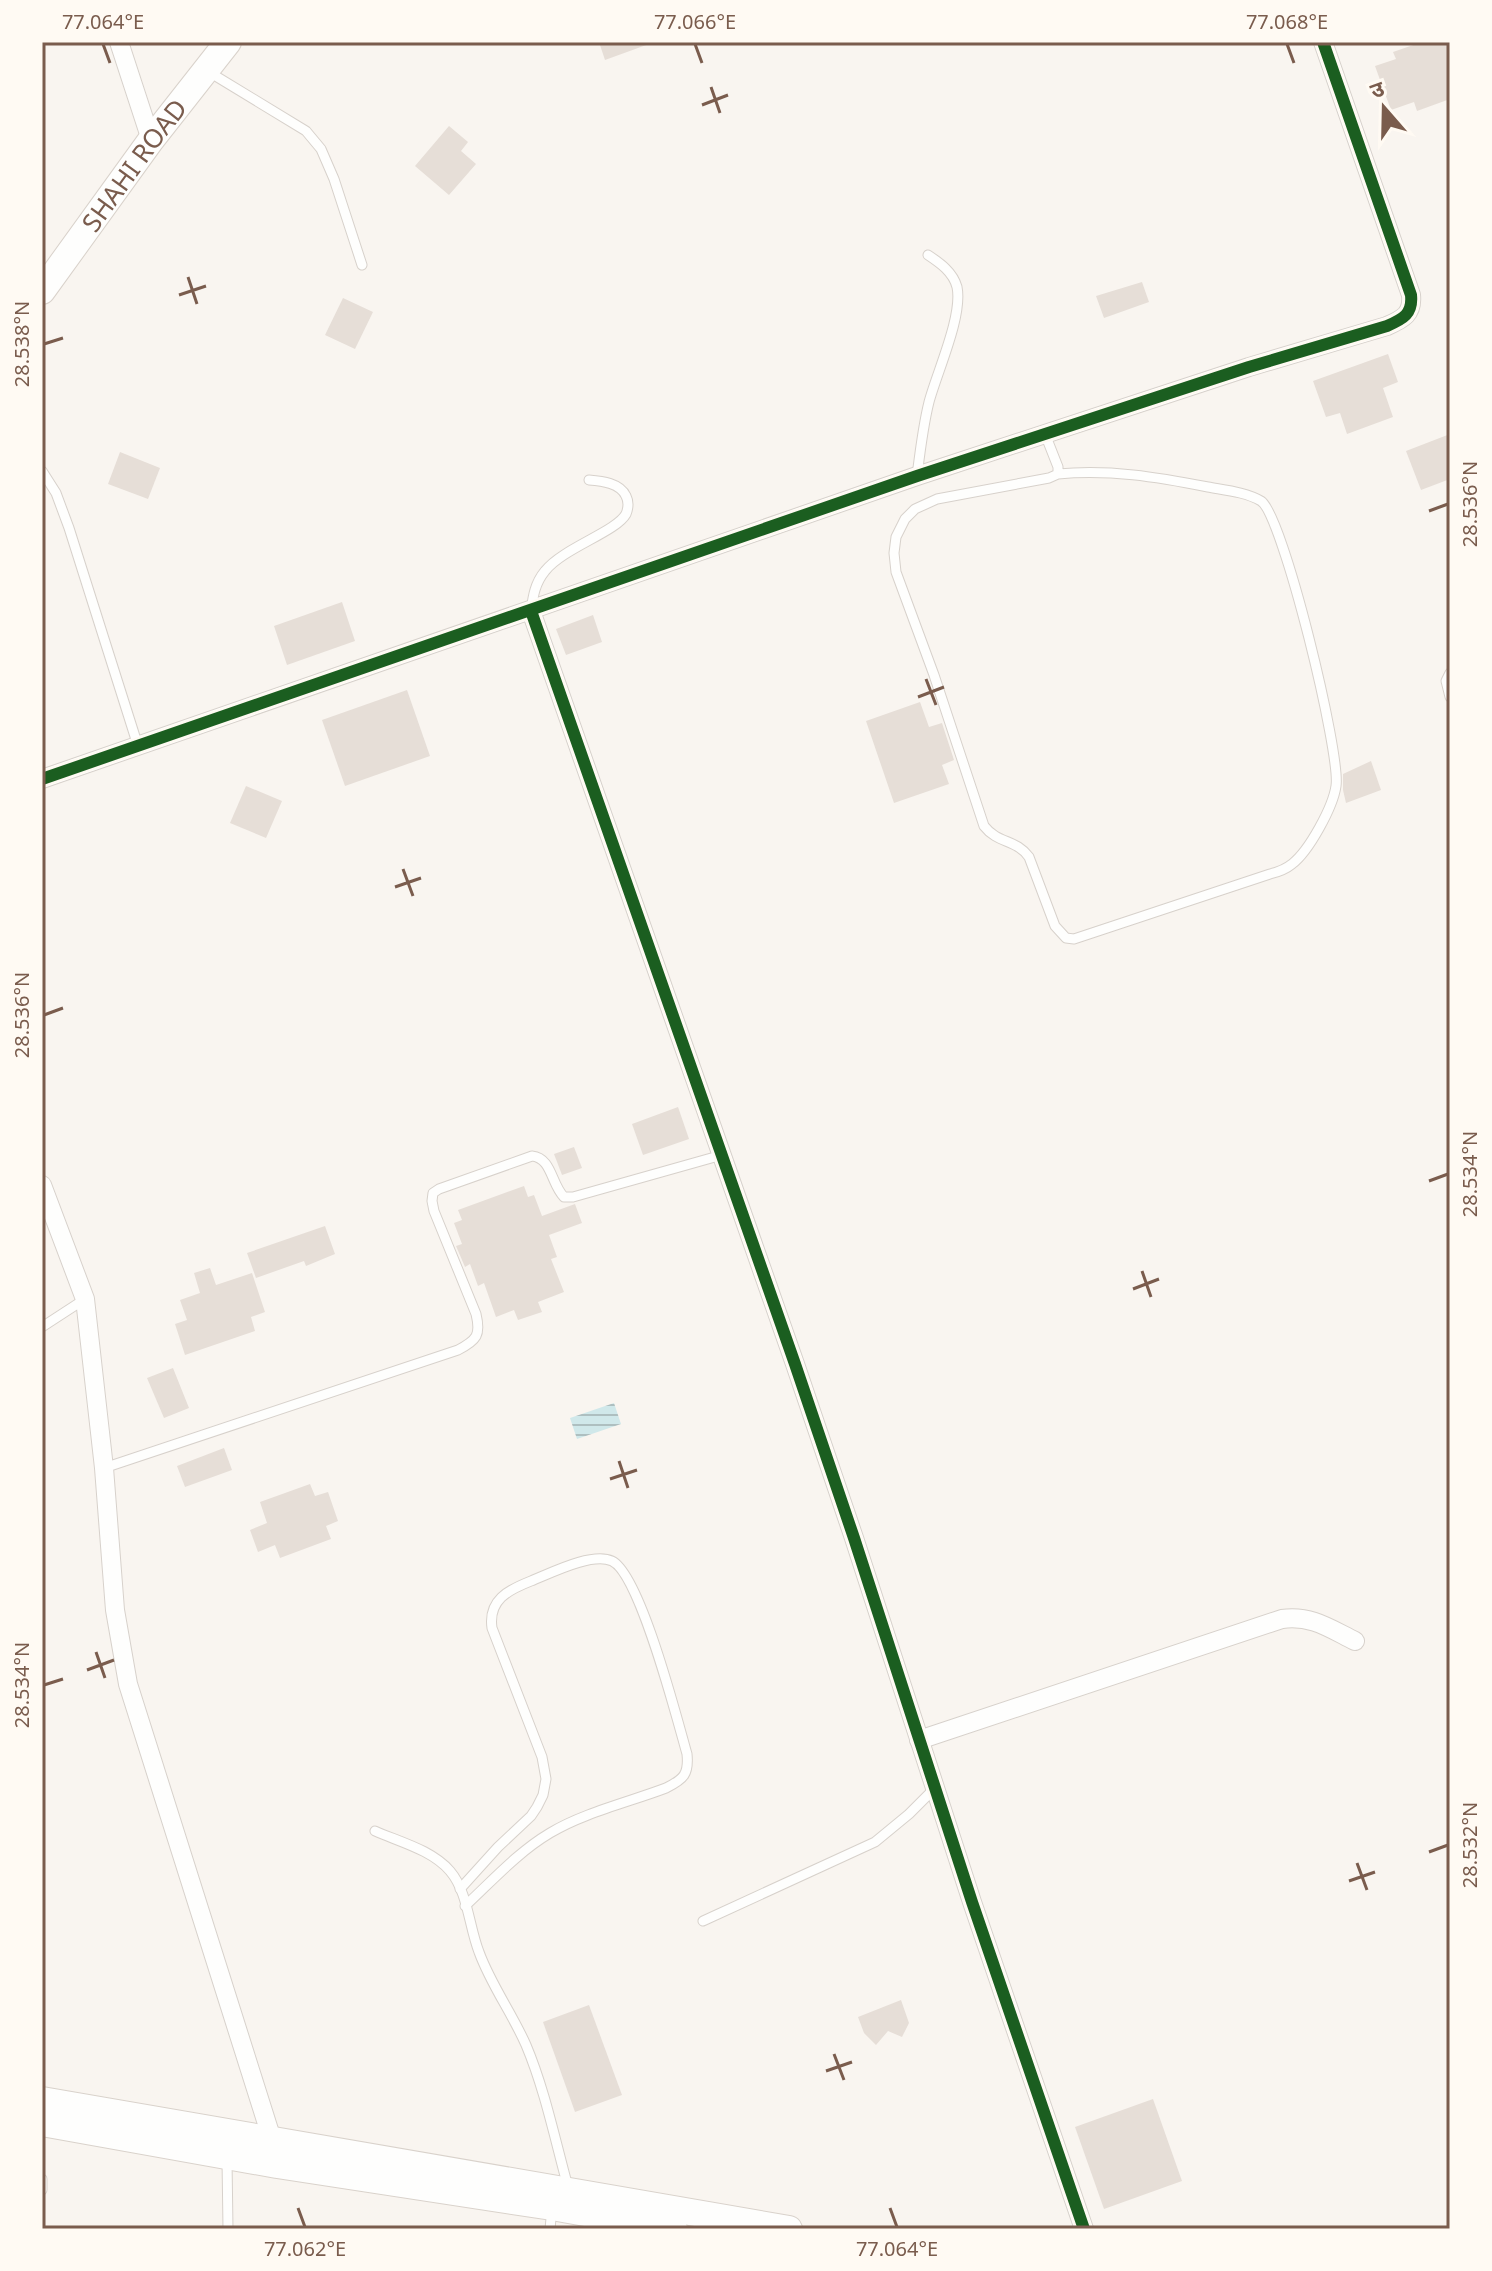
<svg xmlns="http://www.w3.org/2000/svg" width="1492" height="2271" viewBox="0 0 1492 2271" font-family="'Noto Sans','Noto Sans Devanagari',sans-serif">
<defs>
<pattern id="water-rules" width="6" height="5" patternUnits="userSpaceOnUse" patternTransform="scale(2)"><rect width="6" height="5" fill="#d0e8ea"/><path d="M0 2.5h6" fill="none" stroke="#aebfc0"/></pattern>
</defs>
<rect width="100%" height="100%" fill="#f9f5f0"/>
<!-- water -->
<path fill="url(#water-rules)" d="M 614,1403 L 621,1424 L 577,1439 L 570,1418 Z"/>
<!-- building -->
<g fill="#e6ded7">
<path d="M 599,42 L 649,42 L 649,44 L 605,60 Z"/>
<path d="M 1422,42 L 1450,42 L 1450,99 L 1417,111 L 1414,102 L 1391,110 L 1375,66 L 1396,59 L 1393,52 Z"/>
<path d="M 449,126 L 468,142 L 461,151 L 476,164 L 449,195 L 415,166 Z"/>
<path d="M 1142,282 L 1149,302 L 1104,318 L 1096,296 Z"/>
<path d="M 343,298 L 373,312 L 355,349 L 325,335 Z"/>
<path d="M 1388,354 L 1398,382 L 1383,388 L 1393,417 L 1347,434 L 1340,413 L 1326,417 L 1313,381 Z"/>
<path d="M 1450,434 L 1450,479 L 1421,490 L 1406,451 Z"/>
<path d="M 120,452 L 160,468 L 148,499 L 108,484 Z"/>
<path d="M 342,602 L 355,641 L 287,665 L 274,626 Z"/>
<path d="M 593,615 L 602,642 L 566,655 L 556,629 Z"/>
<path d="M 407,690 L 430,756 L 345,786 L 322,720 Z"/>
<path d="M 920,702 L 929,727 L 942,723 L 954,760 L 942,765 L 949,784 L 894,803 L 866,721 Z"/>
<path d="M 1371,761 L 1381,790 L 1346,803 L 1343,790 L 1343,774 Z"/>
<path d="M 246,786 L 282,801 L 266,838 L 230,823 Z"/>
<path d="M 678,1107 L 689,1139 L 643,1155 L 632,1124 Z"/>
<path d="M 574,1147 L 582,1168 L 562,1175 L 554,1154 Z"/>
<path d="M 524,1186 L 528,1197 L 534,1195 L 542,1216 L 575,1204 L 582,1223 L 549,1235 L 557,1257 L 551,1259 L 564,1292 L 538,1302 L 542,1312 L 518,1320 L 514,1310 L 496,1317 L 484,1283 L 478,1286 L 470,1264 L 465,1267 L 456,1246 L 462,1244 L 454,1223 L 462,1220 L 458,1210 Z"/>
<path d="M 325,1226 L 335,1254 L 306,1266 L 304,1261 L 256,1278 L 247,1253 Z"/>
<path d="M 210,1268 L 216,1285 L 252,1273 L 265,1312 L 251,1317 L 255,1331 L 185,1355 L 175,1324 L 187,1320 L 180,1300 L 200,1293 L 194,1273 Z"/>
<path d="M 173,1368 L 189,1408 L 164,1418 L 147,1378 Z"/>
<path d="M 224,1448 L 232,1470 L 185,1487 L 177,1466 Z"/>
<path d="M 310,1484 L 315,1496 L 328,1492 L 338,1521 L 326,1526 L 331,1539 L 280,1558 L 275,1545 L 258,1552 L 250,1530 L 267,1523 L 260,1502 Z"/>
<path d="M 901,2000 L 909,2023 L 902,2037 L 888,2031 L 876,2045 L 864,2033 L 858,2017 Z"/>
<path d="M 589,2005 L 622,2095 L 575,2112 L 543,2022 Z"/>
<path d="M 1153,2099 L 1182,2181 L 1104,2209 L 1075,2127 Z"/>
</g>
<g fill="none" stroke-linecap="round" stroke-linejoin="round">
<!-- lane casing -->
<g stroke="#d7d1cb" stroke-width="11">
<g id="lane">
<path d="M 209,72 L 306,131 L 321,149 L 334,179 L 362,265"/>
<path d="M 1045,434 L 1058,467 L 1058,474 L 1049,478 L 937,499 L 915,509 L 905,519 L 896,537 L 894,553 L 896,572 L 934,675 L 984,826 C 998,844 1016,839 1029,857 L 1055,926 L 1066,938 L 1074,939 L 1270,874 C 1278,872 1286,869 1292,864 C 1309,851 1333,807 1336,786 C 1341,754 1283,515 1261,501 C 1246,492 1224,490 1208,487 C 1157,477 1109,469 1058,474"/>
<path d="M 42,471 L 56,493 L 69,528 L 138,746"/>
<path d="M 917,476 C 920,452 923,426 929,402 C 937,372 963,316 957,287 C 953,272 940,263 928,255"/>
<path d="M 531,611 C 533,596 535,583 545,571 C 563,548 616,532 626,514 C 628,509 629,502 626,496 C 620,483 602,481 589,480"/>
<path d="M 1450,673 L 1446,681 L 1450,697"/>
<path d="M 42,1327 L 85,1299"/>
<path d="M 104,1468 L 458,1350 C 477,1340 481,1335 476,1314 L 434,1211 L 432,1201 L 433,1193 L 439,1189 L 532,1156 C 552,1158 551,1184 564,1197 L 573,1197 L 722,1155"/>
<path d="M 375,1831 C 400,1842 432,1850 450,1871 C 468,1892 469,1927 479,1952 C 491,1985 512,2013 526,2045 C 545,2090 555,2140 568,2187"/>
<path d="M 460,1889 L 498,1847 L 531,1816 L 537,1807 L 543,1795 L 546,1779 L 542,1757 L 492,1628 C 488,1600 508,1590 531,1581 C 551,1573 592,1552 612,1561 C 640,1574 677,1719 687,1754 C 689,1774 684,1779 666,1788 C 629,1802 583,1813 550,1833 C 518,1852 492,1881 465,1906"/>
<path d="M 703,1921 L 875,1842 L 909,1814 L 934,1789"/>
<path d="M 227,2160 L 228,2229"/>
<path d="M 42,2179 L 42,2190"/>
<path d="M 550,2229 L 552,2208"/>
</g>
</g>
<!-- street casing -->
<g stroke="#d7d1cb" stroke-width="20">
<g id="street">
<path d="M 119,42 L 151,140"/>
<path d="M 531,611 L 795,1364 L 854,1538 L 972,1902 L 1084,2229"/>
<path d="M 42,779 L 917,476 L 1249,367 L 1387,326 C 1403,319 1413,314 1411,295 L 1323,42"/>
<path d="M 42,1185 L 85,1299 L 104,1468 L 115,1610 L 128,1684 L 275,2149"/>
<path d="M 919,1740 L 1282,1619 C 1311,1615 1329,1628 1355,1641"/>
</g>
</g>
<!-- secondary casing -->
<g stroke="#d9d2cb" stroke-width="28">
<g id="secondary">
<path id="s1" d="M 42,291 L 151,140 L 228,42"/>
<path d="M 42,2100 L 789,2229"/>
<path d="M 42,2123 L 277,2165 L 552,2207 L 674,2229"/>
</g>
</g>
<!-- lane -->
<use href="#lane" stroke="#fefefd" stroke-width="9"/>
<!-- street -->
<use href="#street" stroke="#fefefd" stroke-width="18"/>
<!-- secondary -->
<use href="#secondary" stroke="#fefefd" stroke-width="26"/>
<!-- cycleway casing -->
<g stroke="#fffaf3" stroke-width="17">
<g id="cycleway">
<path d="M 531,611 L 795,1364 L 854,1538 L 972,1902 L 1084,2229"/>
<path d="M 42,779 L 917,476 L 1249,367 L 1387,326 C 1403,319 1413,314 1411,295 L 1323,42"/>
</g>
</g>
<!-- cycleway -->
<use href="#cycleway" stroke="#1b5e20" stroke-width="12"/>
</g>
<!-- ticks -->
<path fill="none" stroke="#7a5c4d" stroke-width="3" d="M 103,44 L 110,63M 695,44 L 702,63M 1287,44 L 1294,63M 711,87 L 720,113M 702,105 L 728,95M 188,277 L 197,304M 179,295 L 206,286M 44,344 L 63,338M 1429,511 L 1448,504M 926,679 L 936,705M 918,697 L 944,687M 403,869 L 413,896M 395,887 L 421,878M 44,1015 L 63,1008M 1429,1181 L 1448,1174M 1142,1271 L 1151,1297M 1133,1289 L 1159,1279M 619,1461 L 628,1488M 610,1479 L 637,1470M 96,1652 L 105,1678M 87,1670 L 114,1660M 44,1685 L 63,1679M 1429,1852 L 1448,1845M 1357,1863 L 1367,1890M 1349,1881 L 1375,1872M 834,2054 L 844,2080M 826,2071 L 852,2062M 298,2208 L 305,2227M 890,2208 L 897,2227"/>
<g text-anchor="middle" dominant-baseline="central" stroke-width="6" stroke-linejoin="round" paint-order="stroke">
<!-- street labels -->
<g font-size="26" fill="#7a5c4d" stroke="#fffaf3">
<text stroke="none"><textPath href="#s1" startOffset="156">SHAHI ROAD</textPath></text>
</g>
</g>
<!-- border -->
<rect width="1492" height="2271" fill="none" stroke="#fffaf3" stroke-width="88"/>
<!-- north arrow -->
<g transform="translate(1384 108) rotate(340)" stroke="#fffaf3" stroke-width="6" paint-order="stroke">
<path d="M0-6L14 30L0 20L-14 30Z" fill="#7a5c4d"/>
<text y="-12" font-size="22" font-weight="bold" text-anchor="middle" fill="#7a5c4d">उ</text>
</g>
<rect x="44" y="44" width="1404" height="2183" fill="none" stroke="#7a5c4d" stroke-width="3"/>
<g font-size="20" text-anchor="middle" fill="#7a5c4d">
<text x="103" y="29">77.064°E</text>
<text x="695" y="29">77.066°E</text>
<text x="1287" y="29">77.068°E</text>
<text transform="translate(22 344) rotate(-90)" y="7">28.538°N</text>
<text transform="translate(1470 504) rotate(-90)" y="7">28.536°N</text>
<text transform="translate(22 1015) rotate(-90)" y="7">28.536°N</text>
<text transform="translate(1470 1174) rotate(-90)" y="7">28.534°N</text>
<text transform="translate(22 1685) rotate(-90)" y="7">28.534°N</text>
<text transform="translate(1470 1845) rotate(-90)" y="7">28.532°N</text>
<text x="305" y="2256">77.062°E</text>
<text x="897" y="2256">77.064°E</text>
</g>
</svg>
